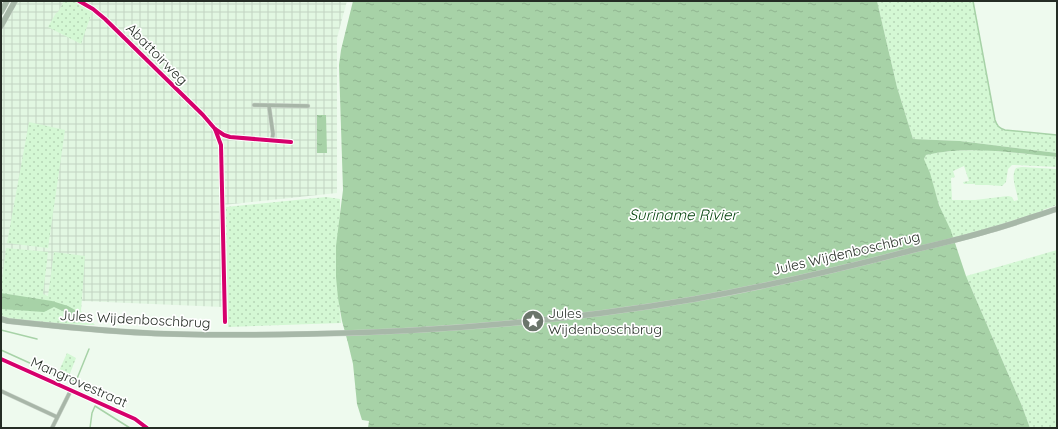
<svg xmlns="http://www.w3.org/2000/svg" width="1058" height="429" viewBox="0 0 1058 429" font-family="Quicksand,sans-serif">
<defs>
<pattern id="industrial-grid" width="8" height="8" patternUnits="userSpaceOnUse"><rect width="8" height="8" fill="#e2f7e2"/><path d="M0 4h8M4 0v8" fill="none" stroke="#c2d4c2"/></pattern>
<pattern id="grass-dots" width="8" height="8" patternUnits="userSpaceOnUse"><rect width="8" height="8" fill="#d4f8d4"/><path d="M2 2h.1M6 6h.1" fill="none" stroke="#b6d5b6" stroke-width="1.8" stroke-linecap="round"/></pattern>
<pattern id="water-ripples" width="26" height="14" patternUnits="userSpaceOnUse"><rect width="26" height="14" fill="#a7d2a7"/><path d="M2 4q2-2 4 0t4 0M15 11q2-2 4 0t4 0" fill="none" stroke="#90b590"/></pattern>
</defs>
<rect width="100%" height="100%" fill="#eefaee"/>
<!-- industrial -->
<path fill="url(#industrial-grid)" d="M 16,1 L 347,1 L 337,38 L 337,193 L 223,205 L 223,307 L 82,301 L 1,288 L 1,30 Z"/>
<!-- grass -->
<g fill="url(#grass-dots)">
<path d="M 64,1 L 73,1 L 92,12 L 81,44 L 48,27 L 56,13 L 58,12 Z"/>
<path d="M 877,1 L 973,1 L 995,120 C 997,126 999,128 1005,130 L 1057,135 L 1057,153 L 960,141 L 913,139 L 897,87 Z"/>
<path d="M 29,122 L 65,130 L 48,248 L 7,243 Z"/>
<path d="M 984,150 L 1057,157 L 1057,167 L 1015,165 L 1012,165 L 1008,169 L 1006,182 L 1002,186 L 988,185 L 975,185 L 975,184 L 964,184 L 963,182 L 969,181 L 964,166 L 953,171 L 955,177 L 951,178 L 952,200 L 975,200 L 1008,196 L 1012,197 L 1014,201 L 1018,200 C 1017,190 1010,177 1016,168 L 1022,167 L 1057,169 L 1057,205 L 1043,210 L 1043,212 L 953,239 C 949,227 943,216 939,204 C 934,189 930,174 924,159 L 926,155 C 945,150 964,151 984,150 Z"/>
<path d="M 326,197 L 340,199 L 340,215 L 336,270 L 341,323 L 228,327 L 226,207 Z"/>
<path d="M 6,248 L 48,252 L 43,294 L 48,296 L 54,252 L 85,256 L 81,311 L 95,325 C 64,324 30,326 1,317 L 1,288 Z"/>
<path d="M 1057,250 L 1057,428 L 1030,428 L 1022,406 L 966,276 Z"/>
<path d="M 67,353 L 76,358 L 69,376 L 59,371 Z"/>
</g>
<!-- water -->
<g fill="url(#water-ripples)">
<path d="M 353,1 L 877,1 L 897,87 L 913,139 L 960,141 L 1057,153 L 1057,157 C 1014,153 969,145 926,155 L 924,159 L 930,173 L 939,205 L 951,231 L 966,276 L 1022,406 L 1030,428 L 368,428 L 369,421 L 362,420 L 357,404 L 353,364 L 348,343 L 342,321 L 338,298 L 336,277 L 336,246 L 343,190 L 339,65 L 341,50 Z"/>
<path d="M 317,115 L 326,115 L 327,153 L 317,153 Z"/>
<path d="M 1,293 L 52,301 L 68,306 L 77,311 L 83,317 L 82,320 L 54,307 L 44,312 L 1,309 Z"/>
</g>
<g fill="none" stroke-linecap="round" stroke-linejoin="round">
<!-- stream -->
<g stroke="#a7d2a7" stroke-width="1.5">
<path d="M 973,1 L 995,120 C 997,126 999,128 1005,130 L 1057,135"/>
<path d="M 1,330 L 37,339"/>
<path d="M 1,350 L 54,374 L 76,381 L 89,349"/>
<path d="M 90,428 L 92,413 L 95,406 L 130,428"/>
</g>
<!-- street casing -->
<g stroke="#cbd4cb" stroke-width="4.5">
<g id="street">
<path d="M 79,1 L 93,9 L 105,19 L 203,115 L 215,129 L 224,135 L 230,137 L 291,142"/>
<path d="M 254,105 L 308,106"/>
<path d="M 269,106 L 273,134 L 272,140"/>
<path d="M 215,130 L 221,145 L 225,322"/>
<path d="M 1,359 L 135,419 L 147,428"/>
<path d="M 1,391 L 57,417"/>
<path d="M 52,428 L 71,390"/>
</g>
</g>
<!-- primary casing -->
<g stroke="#cbd4cb" stroke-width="6">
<g id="primary">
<path d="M 1,12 L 7,1"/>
<path d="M 1,26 L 15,1"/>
<path d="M 1,319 L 8,321 C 54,326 100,331 147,333 C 200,336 253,335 307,334 C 436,332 567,321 695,299 C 768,286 841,269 913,250 C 939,244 965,238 991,230 C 1013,224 1035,216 1057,209"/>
</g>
</g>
<!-- street -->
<use href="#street" stroke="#a8b6a8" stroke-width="3.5"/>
<!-- primary -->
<use href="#primary" stroke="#a7b8a8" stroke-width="5.5"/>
<!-- cycleway casing -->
<g stroke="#fff" stroke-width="6">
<g id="cycleway">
<path d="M 79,1 L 93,9 L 105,19 L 203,115 L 215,129 L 224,135 L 230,137 L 291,142"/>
<path d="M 215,129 L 221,145 L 225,322"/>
<path d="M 1,359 L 135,419 L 147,428"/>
</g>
</g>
<!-- cycleway -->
<use href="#cycleway" stroke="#d6006c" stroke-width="4"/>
</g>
<!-- icons -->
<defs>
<g id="sight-disc" transform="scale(1.15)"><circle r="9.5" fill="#6b756b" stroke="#fff"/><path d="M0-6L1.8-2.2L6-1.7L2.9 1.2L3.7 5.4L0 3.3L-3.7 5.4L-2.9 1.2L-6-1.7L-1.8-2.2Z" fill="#fff"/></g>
</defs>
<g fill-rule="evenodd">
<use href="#sight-disc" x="533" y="321"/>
</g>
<g text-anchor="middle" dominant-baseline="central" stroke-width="3.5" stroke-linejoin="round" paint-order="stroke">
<!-- street labels -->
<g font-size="14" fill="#252d25" stroke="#fff">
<text transform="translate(157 54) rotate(45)">Abattoirweg</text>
<text transform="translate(846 253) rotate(-13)">Jules Wijdenboschbrug</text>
<text transform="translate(135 319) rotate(3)">Jules Wijdenboschbrug</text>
<text transform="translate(79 382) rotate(24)">Mangrovestraat</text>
</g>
<!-- poi labels -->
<g font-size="14" fill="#252d25" stroke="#fff" text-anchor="start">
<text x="548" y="313">Jules<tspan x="548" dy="16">Wijdenboschbrug</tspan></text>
</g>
<!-- water labels -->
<g font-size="15" font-style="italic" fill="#04440d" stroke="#fff">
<text x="683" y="214">Suriname Rivier</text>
</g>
</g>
<!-- border -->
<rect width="1058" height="429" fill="none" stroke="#252d25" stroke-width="4"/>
</svg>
